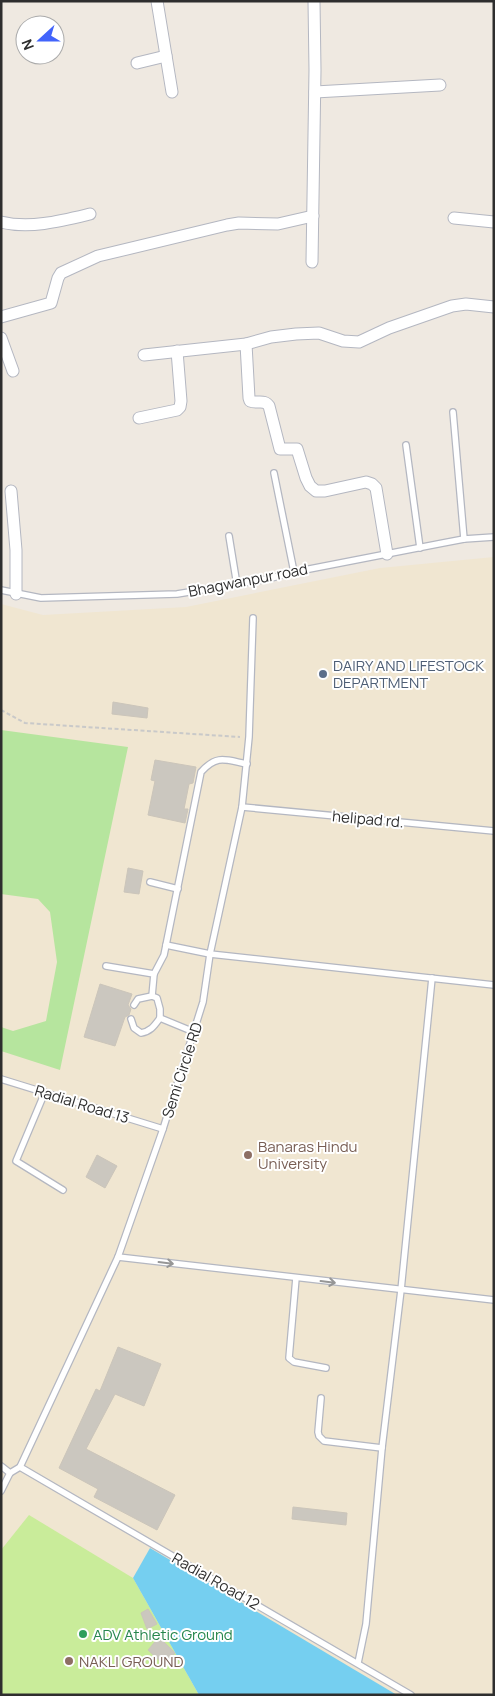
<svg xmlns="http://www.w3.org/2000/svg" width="495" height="1696" viewBox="0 0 495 1696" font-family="Manrope,sans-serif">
<rect width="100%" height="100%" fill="#efe9e1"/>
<!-- education -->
<path fill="#f0e6d1" d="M 494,557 L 494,1695 L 1,1695 L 1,604 L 43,615 L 186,607 L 380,568 Z"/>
<!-- green -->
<path fill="#b6e59e" d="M 1,730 L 128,747 L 60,1070 L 1,1051 L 1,1027 L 13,1031 L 46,1021 L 57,962 L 50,912 L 38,899 L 1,894 Z"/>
<!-- pitch -->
<path fill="#c9ec9a" d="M 29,1515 L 133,1578 L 199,1695 L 1,1695 L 1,1550 Z"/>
<!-- water -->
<path fill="#75cff0" d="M 150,1548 L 397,1695 L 199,1695 L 133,1578 Z"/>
<!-- building -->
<g fill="#cbc7bf" stroke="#cbc5ba">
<path d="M 113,702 L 148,708 L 147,718 L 112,714 Z"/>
<path d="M 155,760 L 196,767 L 193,783 L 189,784 L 184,809 L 188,809 L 185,823 L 148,815 L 155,781 L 151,780 Z"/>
<path d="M 128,868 L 143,871 L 139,894 L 124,892 Z"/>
<path d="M 100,984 L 132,994 L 128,1005 L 131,1009 L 129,1015 L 125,1017 L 115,1046 L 84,1037 Z"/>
<path d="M 97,1155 L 117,1166 L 105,1188 L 86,1177 Z"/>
<path d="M 118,1347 L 161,1364 L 144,1406 L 115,1394 L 86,1449 L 175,1495 L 157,1530 L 94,1497 L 98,1489 L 59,1468 L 96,1389 L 100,1391 Z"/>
<path d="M 293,1507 L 347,1513 L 346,1525 L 292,1519 Z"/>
<path d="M 148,1609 L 157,1624 L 147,1629 L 141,1613 Z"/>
<path d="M 159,1637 L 175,1653 L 164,1665 L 148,1650 Z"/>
</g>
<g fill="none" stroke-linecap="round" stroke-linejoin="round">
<!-- lane casing -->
<g stroke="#b4b7c1" stroke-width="8">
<g id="lane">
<path d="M 453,412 L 464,539"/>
<path d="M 406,445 L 420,548"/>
<path d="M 274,473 L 294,572"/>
<path d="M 229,536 L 237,585"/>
<path d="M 1,590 L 41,598 L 177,594 L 268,579 L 294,572 L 443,543 L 464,539 L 494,537"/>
<path d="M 242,807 L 494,831"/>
<path d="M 150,882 L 178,889"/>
<path d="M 166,945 L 210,954 L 494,985"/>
<path d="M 106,966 L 154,974 L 152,996 L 157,998 L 160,1009 L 160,1018 L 194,1032"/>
<path d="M 154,974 L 164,955 L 201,772 C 217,754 226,760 247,764"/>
<path d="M 134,1005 L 138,999 L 152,996"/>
<path d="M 131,1019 L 134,1028 L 141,1033 C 151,1031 154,1026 160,1018"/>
<path d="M 1,1079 L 163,1129"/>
<path d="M 45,1092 L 16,1161 L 63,1190"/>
<path d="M 118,1257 L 494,1300"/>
<path d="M 296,1278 L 289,1358 L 294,1362 L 326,1368"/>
<path d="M 321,1398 L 318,1432 L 319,1436 L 324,1441 L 382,1448"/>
<path d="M 1,1466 L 10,1473"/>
<path d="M 20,1467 L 411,1695"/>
<path d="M 1,1491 L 10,1473 L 20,1467 L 118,1257 L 163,1129 L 203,1002 L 210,954 L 242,807 L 249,737 L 253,618"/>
<path d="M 358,1663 L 366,1624 L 382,1448 L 401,1290 L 432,978"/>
</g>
</g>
<!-- street casing -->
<g stroke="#b4b7c1" stroke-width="13">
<g id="street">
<path d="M 157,1 L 172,92"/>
<path d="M 137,63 L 166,56"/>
<path d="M 315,92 L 440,85"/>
<path d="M 454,218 L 494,222"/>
<path d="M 1,222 C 30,229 61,221 90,214"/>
<path d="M 312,262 L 315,70 L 314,1"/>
<path d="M 1,317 L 51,303 L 58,278 L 61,273 L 98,256 L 227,225 L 239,223 L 278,224 L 313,216"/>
<path d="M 1,338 L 13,371"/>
<path d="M 246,344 L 249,398 L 250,401 C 258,404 264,399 269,406 L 280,449 L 297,449 L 306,478 L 310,486 L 316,491 L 325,491 L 366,482 L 372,484 L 376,488 L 387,554"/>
<path d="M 144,355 L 246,344 L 271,337 L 296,334 L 319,333 L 343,341 L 359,342 L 389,328 L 452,306 L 466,304 L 494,307"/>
<path d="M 139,418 L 177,410 L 180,407 L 181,401 L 177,351"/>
<path d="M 11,491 L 16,550 L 16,594"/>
</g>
</g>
<!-- path -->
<path stroke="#c9c9c9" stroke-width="2" stroke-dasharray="4 2.5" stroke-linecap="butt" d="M 1,710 L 25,723 L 240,737"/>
<!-- lane -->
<use href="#lane" stroke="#fff" stroke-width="5.5"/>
<!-- street -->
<use href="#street" stroke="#fff" stroke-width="11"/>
</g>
<!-- one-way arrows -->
<defs><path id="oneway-shaft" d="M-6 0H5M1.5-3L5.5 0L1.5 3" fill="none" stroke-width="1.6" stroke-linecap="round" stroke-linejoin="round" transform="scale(1.25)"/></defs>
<g stroke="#969696">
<use href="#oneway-shaft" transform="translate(166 1263) rotate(7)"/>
<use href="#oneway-shaft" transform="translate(328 1282) rotate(7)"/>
</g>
<!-- markers -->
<circle fill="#5c6f8a" stroke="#fff" stroke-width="2" cx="323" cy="674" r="5"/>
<g fill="#8d6e63" stroke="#fff" stroke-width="2">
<circle cx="248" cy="1155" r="5"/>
<circle cx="69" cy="1661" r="5"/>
</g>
<circle fill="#2e9e5b" stroke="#fff" stroke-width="2" cx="83" cy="1634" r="5"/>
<g text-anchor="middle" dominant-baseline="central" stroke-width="4" stroke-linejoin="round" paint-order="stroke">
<!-- street labels -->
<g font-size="15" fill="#2e2e2e" stroke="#fff">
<text transform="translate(248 580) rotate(-11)">Bhagwanpur road</text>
<text transform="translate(368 819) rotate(5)">helipad rd.</text>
<text transform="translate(182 1070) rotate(-72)">Semi Circle RD</text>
<text transform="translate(82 1104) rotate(17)">Radial Road 13</text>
<text transform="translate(216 1581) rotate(30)">Radial Road 12</text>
</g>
<!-- service labels -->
<g font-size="15" fill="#4e5e75" stroke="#fff" text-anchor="start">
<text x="333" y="665">DAIRY AND LIFESTOCK<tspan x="333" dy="17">DEPARTMENT</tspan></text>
</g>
<!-- education labels -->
<g font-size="15" fill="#785e54" stroke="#fff" text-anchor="start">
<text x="258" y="1146">Banaras Hindu<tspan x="258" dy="17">University</tspan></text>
<text x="79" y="1661">NAKLI GROUND</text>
</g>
<!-- leisure labels -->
<g font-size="15" fill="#27864d" stroke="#fff" text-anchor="start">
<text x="93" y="1634">ADV Athletic Ground</text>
</g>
</g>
<!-- border -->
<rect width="495" height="1696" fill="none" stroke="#2e2e2e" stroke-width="5"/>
<!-- north arrow -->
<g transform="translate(40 40) rotate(249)"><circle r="24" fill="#ffffff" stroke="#ababab"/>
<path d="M0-4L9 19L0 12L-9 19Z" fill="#4264fb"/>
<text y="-8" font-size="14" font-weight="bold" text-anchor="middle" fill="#2e2e2e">N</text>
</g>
</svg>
